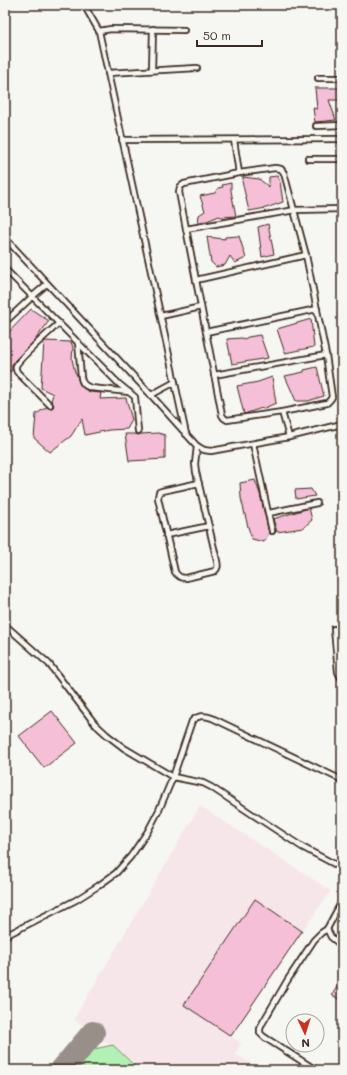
<svg xmlns="http://www.w3.org/2000/svg" width="347" height="1075" viewBox="0 0 347 1075" font-family="Mali,sans-serif">
<rect width="100%" height="100%" fill="#f6f6f2"/>
<filter id="ink" filterUnits="userSpaceOnUse"><feTurbulence type="fractalNoise" baseFrequency=".025" numOctaves="2"/><feDisplacementMap in="SourceGraphic" scale="8" xChannelSelector="R" yChannelSelector="G"/><feConvolveMatrix kernelMatrix="1 2 1 2 8 2 1 2 1" color-interpolation-filters="sRGB"/></filter>
<g filter="url(#ink)">
<!-- built -->
<path fill="#f6e6ea" d="M 200,806 L 331,891 L 302,931 L 255,900 L 184,1005 L 241,1043 L 235,1054 L 253,1065 L 249,1070 L 144,1070 L 74,1019 Z"/>
<!-- green -->
<path fill="#b2f0b6" stroke="#768d6a" d="M 113,1045 L 139,1070 L 76,1070 L 84,1051 Z"/>
<g fill="none" stroke-linecap="round" stroke-linejoin="round">
<!-- taxiway -->
<path stroke="#989088" stroke-width="24" d="M 62,1070 L 93,1033"/>
</g>
<!-- building -->
<g fill="#f6bfd8" stroke="#3b2a1e">
<path d="M 315,88 L 342,88 L 342,100 L 329,100 L 336,120 L 315,122 L 313,108 L 317,109 Z"/>
<path d="M 277,176 L 280,182 L 283,202 L 266,208 L 249,211 L 242,181 L 243,180 L 243,177 L 259,179 L 269,187 L 269,177 Z"/>
<path d="M 231,183 L 231,191 L 236,216 L 221,217 L 219,216 L 207,221 L 198,222 L 199,215 L 205,211 L 200,196 L 215,193 L 218,188 L 223,187 L 222,185 Z"/>
<path d="M 268,224 L 274,254 L 262,257 L 258,227 Z"/>
<path d="M 239,236 L 246,258 L 235,263 L 230,256 L 225,265 L 216,267 L 211,262 L 207,237 L 225,239 L 225,237 Z"/>
<path d="M 31,309 L 49,321 L 35,340 L 15,360 L 12,365 L 12,370 L 10,372 L 5,368 L 5,336 Z"/>
<path d="M 311,319 L 314,347 L 285,353 L 277,329 Z"/>
<path d="M 260,335 L 268,358 L 232,364 L 227,339 L 242,338 L 244,339 L 248,337 Z"/>
<path d="M 44,341 L 71,342 L 73,347 L 72,359 L 75,372 L 77,375 L 79,383 L 83,388 L 90,392 L 101,393 L 100,399 L 126,398 L 132,420 L 127,429 L 109,430 L 85,435 L 82,419 L 71,436 L 50,452 L 34,438 L 36,414 L 47,407 L 51,409 L 54,406 L 51,401 L 53,394 L 41,388 Z"/>
<path d="M 317,367 L 324,396 L 308,401 L 296,401 L 285,376 L 304,372 L 304,370 Z"/>
<path d="M 272,377 L 276,403 L 262,409 L 262,408 L 244,414 L 237,386 L 258,382 Z"/>
<path d="M 158,433 L 165,435 L 165,459 L 129,461 L 125,434 L 136,434 L 138,435 L 141,434 Z"/>
<path d="M 255,480 L 260,494 L 269,533 L 264,542 L 252,539 L 248,527 L 241,498 L 240,483 Z"/>
<path d="M 311,489 L 315,496 L 296,499 L 295,490 Z"/>
<path d="M 309,508 L 312,520 L 303,528 L 277,532 L 273,519 Z"/>
<path d="M 52,711 L 77,743 L 44,768 L 19,736 Z"/>
<path d="M 255,899 L 302,931 L 231,1036 L 184,1005 Z"/>
<path d="M 342,979 L 342,1001 L 332,995 Z"/>
</g>
<g fill="none" stroke-linecap="round" stroke-linejoin="round">
<!-- service casing -->
<g stroke="#3b2a1e" stroke-width="8">
<g id="service">
<path d="M 84,5 L 99,31 L 186,434"/>
<path d="M 99,31 L 111,29 L 184,30"/>
<path d="M 152,70 L 153,29"/>
<path d="M 108,73 L 197,68"/>
<path d="M 318,78 L 342,78"/>
<path d="M 316,126 L 342,125"/>
<path d="M 122,140 L 342,139"/>
<path d="M 234,140 L 239,173"/>
<path d="M 308,159 L 342,159"/>
<path d="M 275,168 L 281,169 L 284,173 L 306,255 L 326,355 L 332,397 L 330,400 L 327,403 L 282,412 L 227,420 L 224,418 L 222,415 L 206,332 L 179,192 L 180,187 L 184,184 L 239,173 Z"/>
<path d="M 186,229 L 295,210 L 342,209"/>
<path d="M 5,238 L 151,395 L 197,446 L 204,450 L 211,451 L 289,437 L 342,424"/>
<path d="M 5,269 L 119,384 L 135,397 L 138,431"/>
<path d="M 196,280 L 306,255"/>
<path d="M 161,316 L 201,307"/>
<path d="M 5,322 L 33,296 L 47,284"/>
<path d="M 206,332 L 317,309"/>
<path d="M 78,342 L 81,377 C 82,384 85,386 91,388 L 129,392"/>
<path d="M 214,375 L 326,355"/>
<path d="M 151,395 L 175,382"/>
<path d="M 50,405 L 17,372 C 16,369 15,369 16,366 C 18,359 52,330 59,323"/>
<path d="M 282,412 L 289,437"/>
<path d="M 253,444 L 272,531"/>
<path d="M 197,446 L 195,464 L 196,472 L 217,561 C 218,566 218,568 215,571 L 186,578 C 181,578 178,577 175,572 L 158,498 L 159,492 L 162,491 L 199,483"/>
<path d="M 269,513 L 317,503"/>
<path d="M 166,535 L 209,526"/>
<path d="M 5,625 L 49,664 L 95,724 L 107,735 L 124,748 L 173,777 L 203,783 L 211,787 L 302,847 L 342,868"/>
<path d="M 334,629 L 338,672 L 342,680"/>
<path d="M 327,929 L 331,937 L 342,946"/>
<path d="M 5,936 L 76,900 L 98,886 L 116,873 L 131,856 L 148,831 L 159,810 L 173,777 L 192,721 C 198,715 204,715 212,718 L 342,780"/>
<path d="M 316,1070 L 264,1037 L 260,1033 L 260,1029 L 262,1024 L 287,981 L 314,940 L 321,933 L 327,929 L 342,901"/>
</g>
</g>
<!-- service -->
<use href="#service" stroke="#f6f6f2" stroke-width="4.5"/>
</g>
</g>
<!-- margin -->
<rect width="347" height="1075" fill="none" stroke="#f6f6f2" stroke-width="20"/>
<rect x="10" y="10" width="327" height="1055" fill="none" stroke="#3b2a1e" stroke-width="1.5" filter="url(#ink)"/>
<!-- north arrow -->
<g transform="translate(305 1033) rotate(176)"><circle r="19" fill="#f6f6f2" stroke="#aba49d"/>
<path d="M0-3L7 15L0 10L-7 15Z" fill="#c8321e"/>
<text y="-6" font-size="11" font-weight="bold" text-anchor="middle" fill="#3b2a1e">N</text>
</g>
<!-- scale -->
<path d="M197 40v6h65v-6" fill="none" stroke="#3b2a1e" stroke-width="2"/>
<text x="203" y="40" font-size="12" fill="#3b2a1e" stroke="#f6f6f2" stroke-width="3" paint-order="stroke">50 m</text>
</svg>
